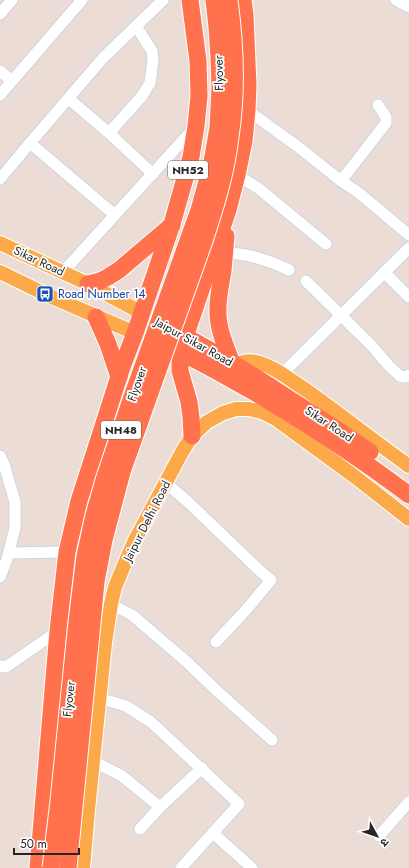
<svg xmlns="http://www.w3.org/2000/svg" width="409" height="868" viewBox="0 0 409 868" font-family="Jost,'Noto Sans Devanagari',sans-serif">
<rect width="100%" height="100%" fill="#ebddd6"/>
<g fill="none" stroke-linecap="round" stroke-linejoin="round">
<!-- minor casing -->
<g stroke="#cbd5e2" stroke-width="13">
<g id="minor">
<path d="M 396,0 L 409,7"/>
<path d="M 0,14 L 12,0"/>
<path d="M 0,71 L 12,81"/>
<path d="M 0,95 L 82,0"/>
<path d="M 69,99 L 109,133 L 153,174"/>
<path d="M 247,110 L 297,146 L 341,181 L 359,193 L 409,235"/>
<path d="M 109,133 L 142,96 L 150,83 L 153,60 L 152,51 L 136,26"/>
<path d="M 30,143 L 115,215"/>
<path d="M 237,175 L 258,188 L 326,244"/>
<path d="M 0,179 L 30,143 L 103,58 L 163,0"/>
<path d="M 341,181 L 386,123 L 386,117 L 378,105"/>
<path d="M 224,253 C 248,253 268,260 289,270"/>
<path d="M 63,272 L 195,127"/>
<path d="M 384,272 L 409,297"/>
<path d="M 306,281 L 372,346 L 389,366 L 400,376 L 405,377 L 409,375"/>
<path d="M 282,374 L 409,248"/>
<path d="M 0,456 L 4,464 L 15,502 L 15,528 L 7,559 L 0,577"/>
<path d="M 166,483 L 188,502 L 260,571 L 271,580 L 246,610 L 216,642"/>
<path d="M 9,553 L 67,552"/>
<path d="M 111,604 L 132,615 L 187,662 L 217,691 L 272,740"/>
<path d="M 0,666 L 6,667 L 58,631"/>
<path d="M 99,698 L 126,706 L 151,722 L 239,804 L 181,868"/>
<path d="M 93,761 L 122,776 L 160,807 L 140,829"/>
<path d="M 160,807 L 202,768"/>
<path d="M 213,833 L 252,868"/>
<path d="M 379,836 L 409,802"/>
</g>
</g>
<!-- major casing -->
<g stroke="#fff" stroke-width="16">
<g id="major">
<path d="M 0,243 L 88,284 L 142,313"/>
<path d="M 0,272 L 45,294 L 135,333"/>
<path d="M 235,365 C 242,362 248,360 256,362 C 274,366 290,380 306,390 C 341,415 374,441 409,466"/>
<path d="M 83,868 L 88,810 L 105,643 L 111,604 L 115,587 L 125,563 L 134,542 L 182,452 L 192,436 L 207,422 L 223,413 L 236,409 L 249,409 L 262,412 L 276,419 L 354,476 L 409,519"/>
</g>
</g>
<!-- highway casing -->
<g stroke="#fff" stroke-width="19">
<g id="highway">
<path d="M 226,236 C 225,248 224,259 223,271 C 221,283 218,295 218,308 C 217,327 225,345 232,363"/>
<path d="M 88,284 L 100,281 L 108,277 L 119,270 L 172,225"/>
<path d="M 96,317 L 108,344 L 119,377"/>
<path d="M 175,331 C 215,352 253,375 291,400 C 318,417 345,434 370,452"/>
<path d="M 170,348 C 199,360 226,377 254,392 C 308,424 359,457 409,495"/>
<path d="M 192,436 L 191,417 L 189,402 L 180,371 L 180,352 L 228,210 L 237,175 L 244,141 L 247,110 L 248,85 L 245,15 L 243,0"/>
<path d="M 38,868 L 58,631 L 67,552 L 79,501 L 122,367 L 135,333 L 172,224 L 191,157 L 196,126 L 199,96 L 198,61 L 190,0"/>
</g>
</g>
<!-- minor -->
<use href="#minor" stroke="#fff" stroke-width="11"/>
<!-- major -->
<use href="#major" stroke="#fcaa49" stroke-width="14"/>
<!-- highway -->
<use href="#highway" stroke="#ff724d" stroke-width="17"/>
<!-- highway-bridge casing -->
<g stroke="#fff" stroke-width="19" stroke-linecap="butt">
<g id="highway-bridge">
<path d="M 51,868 L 59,801 L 77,622 L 85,556 L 94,515 L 104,480 L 132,397 L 199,210 L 211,167 L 218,128 L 220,87 L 219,58 L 217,27 L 214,0"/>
<path d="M 68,868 L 96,582 L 104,540 L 122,472 L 204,241 C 215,207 226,173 230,137 C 237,92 235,45 229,0"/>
</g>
</g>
<!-- highway-bridge -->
<use href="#highway-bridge" stroke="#ff724d" stroke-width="17"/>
</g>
<!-- icons -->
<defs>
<g id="bus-square" transform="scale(0.9)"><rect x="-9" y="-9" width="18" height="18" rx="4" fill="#1a4fb4" stroke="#fff"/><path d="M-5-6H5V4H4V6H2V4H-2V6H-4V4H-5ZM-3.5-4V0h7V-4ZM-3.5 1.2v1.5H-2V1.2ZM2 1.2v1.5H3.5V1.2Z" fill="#fff"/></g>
</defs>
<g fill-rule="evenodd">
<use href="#bus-square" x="45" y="294"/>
</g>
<g text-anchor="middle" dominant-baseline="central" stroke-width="3.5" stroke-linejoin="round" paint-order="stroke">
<!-- shield labels -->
<g fill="#fff" stroke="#676767" stroke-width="1">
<rect x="168" y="161" width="40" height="18" rx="3"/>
<rect x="101" y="421" width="40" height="18" rx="3"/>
</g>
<g font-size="11" font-weight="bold" fill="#262626">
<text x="188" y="170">NH52</text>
<text x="121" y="430">NH48</text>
</g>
<!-- street labels -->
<g font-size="12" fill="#262626" stroke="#fff">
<text transform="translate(219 73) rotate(-91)">Flyover</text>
<text transform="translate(39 261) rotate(25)">Sikar Road</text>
<text transform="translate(194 342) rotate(29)">Jaipur Sikar Road</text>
<text transform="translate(137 384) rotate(-71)">Flyover</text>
<text transform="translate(329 424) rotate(33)">Sikar Road</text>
<text transform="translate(147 521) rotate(-63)">Jaipur Delhi Road</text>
<text transform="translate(69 699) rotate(-84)">Flyover</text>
</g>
<!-- transit labels -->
<g font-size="12" fill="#164399" stroke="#fff" text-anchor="start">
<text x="58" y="294">Road Number 14</text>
</g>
</g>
<!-- north arrow -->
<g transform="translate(377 836) rotate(130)" stroke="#ffffff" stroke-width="3" paint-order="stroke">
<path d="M0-3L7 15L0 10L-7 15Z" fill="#262626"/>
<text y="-6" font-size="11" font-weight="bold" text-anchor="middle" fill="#262626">उ</text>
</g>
<!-- scale -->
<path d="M14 848v6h65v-6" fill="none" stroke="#262626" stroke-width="2"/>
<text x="20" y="848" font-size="12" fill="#262626" stroke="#ffffff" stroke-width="3" paint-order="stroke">50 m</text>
</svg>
